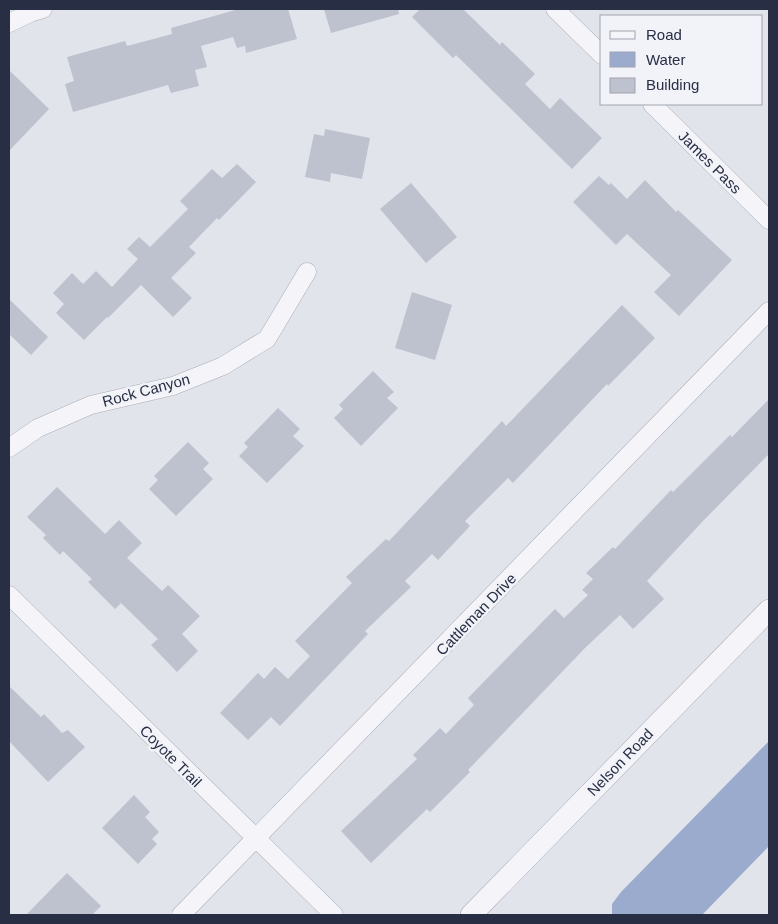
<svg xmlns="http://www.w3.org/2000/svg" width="778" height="924" viewBox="0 0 778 924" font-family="Helvetica,sans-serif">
<rect width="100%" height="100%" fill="#e1e4eb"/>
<!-- water -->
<path fill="#9aabce" d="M 769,741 L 769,846 L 702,915 L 612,915 L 612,904 L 621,892 Z"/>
<!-- building -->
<g fill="#bec2ce">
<path d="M 239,9 L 288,9 L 297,39 L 246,53 L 245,46 L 237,48 L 233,37 L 201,46 L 207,67 L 195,70 L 199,86 L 171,93 L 168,85 L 73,112 L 65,84 L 74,81 L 67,57 L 125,41 L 127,46 L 172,34 L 171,28 Z"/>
<path d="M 324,9 L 398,9 L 399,14 L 331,33 Z"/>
<path d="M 420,9 L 463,9 L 500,45 L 502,42 L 535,74 L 525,84 L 550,109 L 560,98 L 602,138 L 572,169 L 456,55 L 453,58 L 412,17 Z"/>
<path d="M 9,70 L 49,109 L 9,151 Z"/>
<path d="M 325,129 L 370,138 L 362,179 L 331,173 L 330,182 L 305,177 L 314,134 L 324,136 Z"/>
<path d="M 237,164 L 256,182 L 219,220 L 217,218 L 189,247 L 196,253 L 171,278 L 192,298 L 173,317 L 141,285 L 108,318 L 107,317 L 84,340 L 56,313 L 64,304 L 53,293 L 72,273 L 83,284 L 96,271 L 112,287 L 138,259 L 127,249 L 139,237 L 150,247 L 188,209 L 180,201 L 212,169 L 222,178 Z"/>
<path d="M 599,176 L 609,185 L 611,183 L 627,199 L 645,180 L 676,212 L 678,210 L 732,260 L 679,316 L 654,292 L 671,275 L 627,234 L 616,245 L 573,202 Z"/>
<path d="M 411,183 L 457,237 L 426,263 L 380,209 Z"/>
<path d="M 412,292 L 452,305 L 435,360 L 395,348 Z"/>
<path d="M 9,299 L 48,337 L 31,355 L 9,334 Z"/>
<path d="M 622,305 L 655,338 L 608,386 L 607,384 L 513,483 L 508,478 L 465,521 L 470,526 L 438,560 L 432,554 L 405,581 L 411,587 L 365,631 L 368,634 L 280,726 L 271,717 L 248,740 L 220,713 L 258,673 L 264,679 L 275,667 L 288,679 L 310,656 L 295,641 L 352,583 L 346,577 L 386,539 L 389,541 L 502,421 L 506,426 Z"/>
<path d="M 373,371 L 394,392 L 387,398 L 398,408 L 361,446 L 334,418 L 343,409 L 339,405 Z"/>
<path d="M 769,399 L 769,454 L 703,521 L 647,581 L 664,599 L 633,629 L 620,615 L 585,648 L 468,770 L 470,772 L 430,812 L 427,809 L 371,863 L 341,831 L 417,759 L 413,755 L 440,728 L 446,734 L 474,705 L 468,698 L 555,609 L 564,618 L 588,595 L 582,590 L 593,579 L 586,573 L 613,547 L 615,549 L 671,490 L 673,492 L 730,435 L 732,437 Z"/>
<path d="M 278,408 L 300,429 L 293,436 L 304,446 L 267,483 L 239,456 L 248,447 L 244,443 Z"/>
<path d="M 188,442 L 209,463 L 203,469 L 213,479 L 176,516 L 149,489 L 158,480 L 154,476 Z"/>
<path d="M 57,487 L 105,534 L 119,520 L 142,543 L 127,558 L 162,591 L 168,585 L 200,616 L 182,634 L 198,651 L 177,672 L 151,645 L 158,639 L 121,603 L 115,609 L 88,582 L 92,579 L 63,551 L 60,555 L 43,538 L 46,535 L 27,517 Z"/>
<path d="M 9,686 L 41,717 L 44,714 L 62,733 L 68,730 L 85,747 L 48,782 L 9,741 Z"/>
<path d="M 134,795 L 150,812 L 145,817 L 159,832 L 152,839 L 157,844 L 138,864 L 102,828 Z"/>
<path d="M 67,873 L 101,906 L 92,915 L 26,915 Z"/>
</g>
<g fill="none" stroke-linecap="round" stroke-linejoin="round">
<!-- minor casing -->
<g stroke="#aaadb9" stroke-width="19">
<g id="minor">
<path d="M 555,9 L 602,55"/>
<path d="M 9,23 L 30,13 L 43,9"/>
<path d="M 652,104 L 769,220"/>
<path d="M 9,448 L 38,428 L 91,405 L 173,386 L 223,366 L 267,339 L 307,272"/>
<path d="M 9,595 L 334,915"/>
<path d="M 181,915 L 769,311"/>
</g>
</g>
<!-- tertiary casing -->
<g stroke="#aaadb9" stroke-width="22">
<path id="tertiary" d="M 471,915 L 769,610"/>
</g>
<!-- minor -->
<use href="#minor" stroke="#f5f5f9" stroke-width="18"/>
<!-- tertiary -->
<use href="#tertiary" stroke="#f5f5f9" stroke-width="21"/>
</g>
<g text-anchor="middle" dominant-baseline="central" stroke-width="5" stroke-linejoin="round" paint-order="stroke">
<!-- street labels -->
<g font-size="15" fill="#282e44" stroke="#f1f3f8">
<text transform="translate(710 162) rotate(45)">James Pass</text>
<text transform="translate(146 390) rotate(-15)">Rock Canyon</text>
<text transform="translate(476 614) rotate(-46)">Cattleman Drive</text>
<text transform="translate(171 756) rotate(45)">Coyote Trail</text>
<text transform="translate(620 762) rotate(-46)">Nelson Road</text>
</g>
</g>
<!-- border -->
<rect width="778" height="924" fill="none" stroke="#282e44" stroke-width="20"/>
<!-- legend -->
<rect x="600" y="15" width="162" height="90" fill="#f1f3f8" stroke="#a1a4b0"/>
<rect x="610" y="31" width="25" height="8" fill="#f5f5f9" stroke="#a1a4b0"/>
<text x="646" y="40" font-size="15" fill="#282e44">Road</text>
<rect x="610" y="52" width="25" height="15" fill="#9aabce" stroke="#a1a4b0"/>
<text x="646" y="65" font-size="15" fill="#282e44">Water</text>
<rect x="610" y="78" width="25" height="15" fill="#bec2ce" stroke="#a1a4b0"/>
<text x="646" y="90" font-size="15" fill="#282e44">Building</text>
</svg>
